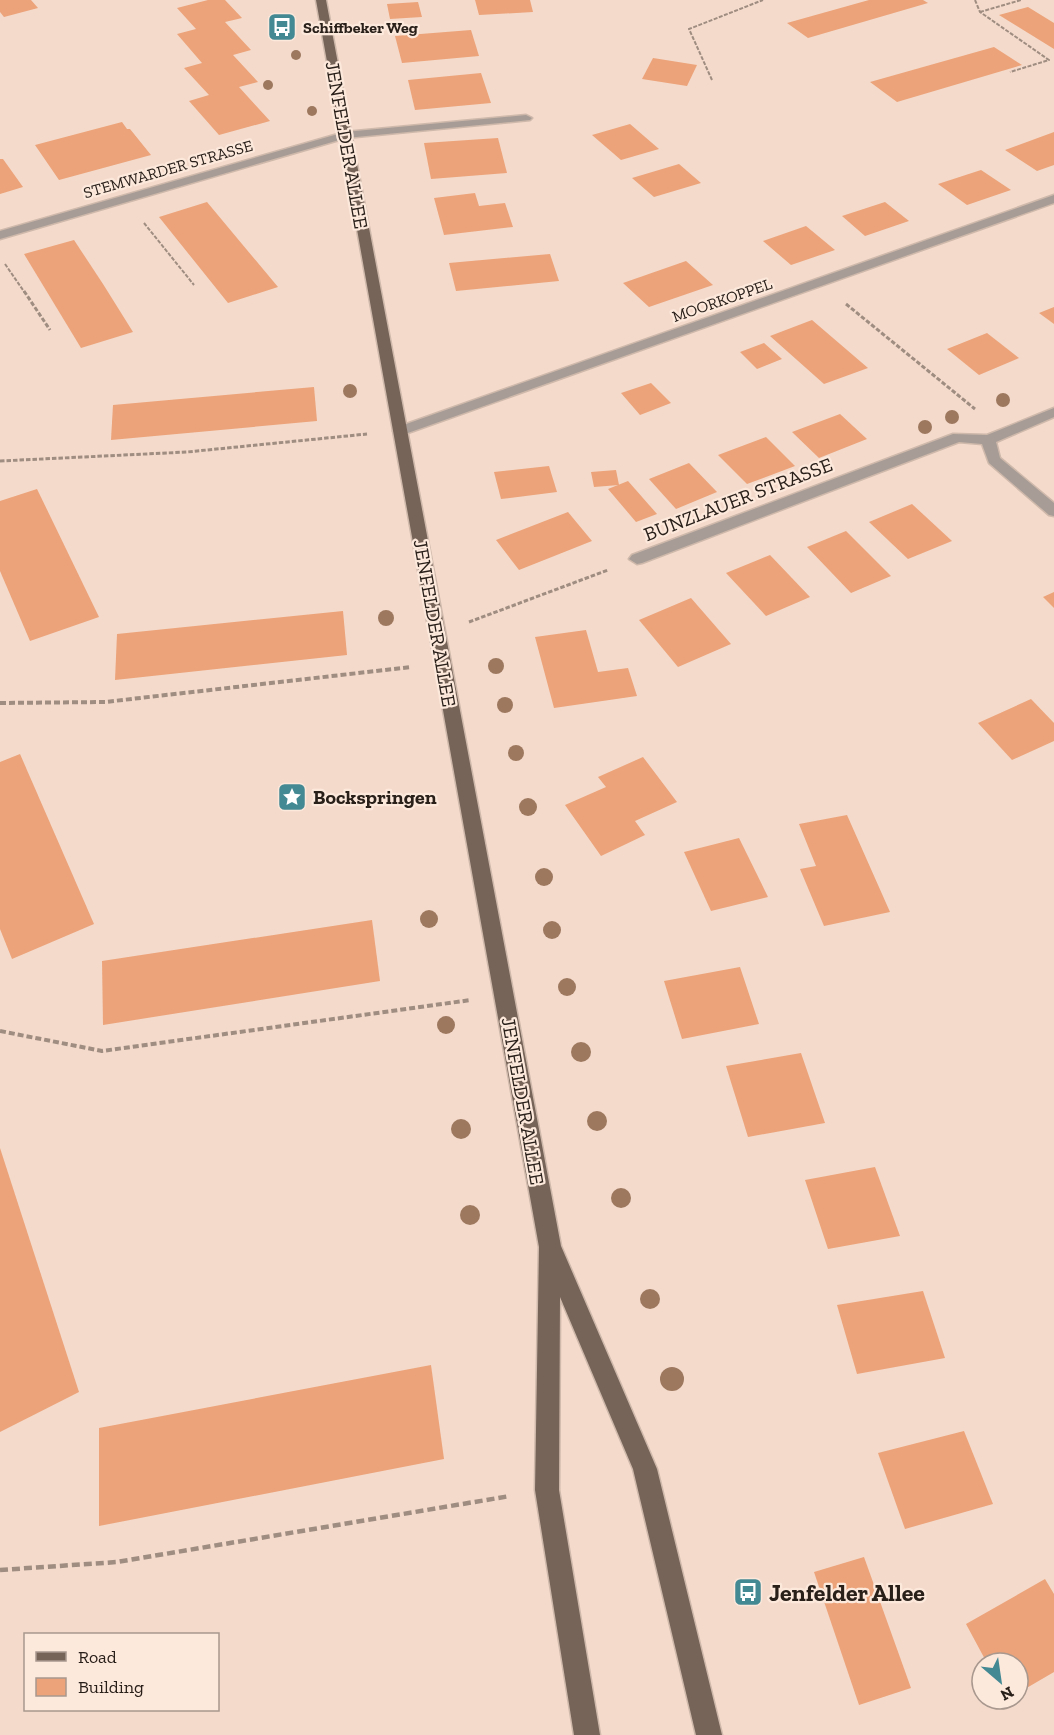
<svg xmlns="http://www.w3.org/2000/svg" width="1054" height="1735" viewBox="0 0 1054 1735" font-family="'Zilla Slab',serif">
<rect width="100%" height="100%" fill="#f4dacb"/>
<!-- building -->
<g fill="#eca379">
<path d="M 0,0 L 31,0 L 38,8 L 4,17 L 0,12 Z"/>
<path d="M 208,0 L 225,0 L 242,18 L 225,22 L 251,50 L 233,55 L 258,82 L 239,87 L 270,121 L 219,135 L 189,101 L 209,95 L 184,68 L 202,63 L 177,34 L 196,29 L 177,8 Z"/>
<path d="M 475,0 L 530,0 L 533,12 L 479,15 Z"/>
<path d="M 869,0 L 923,0 L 928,3 L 808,38 L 787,23 Z"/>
<path d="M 418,2 L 422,17 L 390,19 L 387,4 Z"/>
<path d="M 1028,7 L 1054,23 L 1054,49 L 999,15 Z"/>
<path d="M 471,30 L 479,56 L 402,63 L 395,36 Z"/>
<path d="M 994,47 L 1022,65 L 897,102 L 870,82 Z"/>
<path d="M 653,58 L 697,65 L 687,86 L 642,79 Z"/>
<path d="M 481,73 L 491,103 L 415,110 L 408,80 Z"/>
<path d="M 122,122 L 127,129 L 130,129 L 151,155 L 59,180 L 35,145 Z"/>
<path d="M 630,124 L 659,149 L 621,160 L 592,135 Z"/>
<path d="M 1054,132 L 1054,165 L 1037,171 L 1005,150 Z"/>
<path d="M 498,138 L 507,173 L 431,179 L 424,143 Z"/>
<path d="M 0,159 L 3,159 L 23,187 L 0,194 Z"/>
<path d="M 679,164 L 701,183 L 654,197 L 632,178 Z"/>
<path d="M 981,170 L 1011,190 L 967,205 L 938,184 Z"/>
<path d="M 475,193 L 479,206 L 505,203 L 513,227 L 444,235 L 434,198 Z"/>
<path d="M 207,202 L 242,244 L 278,287 L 228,303 L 159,217 Z"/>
<path d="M 885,202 L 909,221 L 865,236 L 842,216 Z"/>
<path d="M 806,226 L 835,250 L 791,265 L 763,241 Z"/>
<path d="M 74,240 L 103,284 L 133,332 L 81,348 L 24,254 Z"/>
<path d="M 550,254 L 559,281 L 456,291 L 449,263 Z"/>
<path d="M 686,261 L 713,285 L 649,307 L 623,283 Z"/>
<path d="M 1054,307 L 1054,324 L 1039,313 Z"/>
<path d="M 812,320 L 868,368 L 824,384 L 770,336 Z"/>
<path d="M 987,333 L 1019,358 L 979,375 L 947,349 Z"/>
<path d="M 764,343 L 782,359 L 757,369 L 740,352 Z"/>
<path d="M 651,383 L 671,403 L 640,415 L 621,393 Z"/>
<path d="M 314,387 L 317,421 L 111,440 L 113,405 Z"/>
<path d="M 840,414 L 867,439 L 819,458 L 792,432 Z"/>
<path d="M 766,437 L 795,466 L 747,484 L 718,455 Z"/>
<path d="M 689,463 L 717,492 L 676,509 L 649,479 Z"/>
<path d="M 549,466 L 557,492 L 501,499 L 494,472 Z"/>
<path d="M 616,470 L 619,485 L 594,487 L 591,472 Z"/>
<path d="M 628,481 L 657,514 L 636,522 L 608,489 Z"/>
<path d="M 37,489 L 99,617 L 30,641 L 0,571 L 0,501 Z"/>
<path d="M 912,504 L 952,541 L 908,559 L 869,522 Z"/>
<path d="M 568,512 L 592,541 L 519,570 L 496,540 Z"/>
<path d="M 846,531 L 891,576 L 851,593 L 807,547 Z"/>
<path d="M 770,555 L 810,597 L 766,616 L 726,573 Z"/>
<path d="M 1054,592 L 1054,608 L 1043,597 Z"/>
<path d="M 691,598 L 731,644 L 678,667 L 639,620 Z"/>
<path d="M 343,611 L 347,655 L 115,680 L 117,634 Z"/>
<path d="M 586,630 L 598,672 L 628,668 L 637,696 L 554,708 L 535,637 Z"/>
<path d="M 1031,699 L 1054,723 L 1054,741 L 1012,760 L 978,723 Z"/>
<path d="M 20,754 L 94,924 L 12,959 L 0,929 L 0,762 Z"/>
<path d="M 643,757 L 677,802 L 635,821 L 645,835 L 601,856 L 565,805 L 606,787 L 598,777 Z"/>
<path d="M 847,815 L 890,912 L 824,926 L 800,869 L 816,866 L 799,824 Z"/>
<path d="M 739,838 L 768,897 L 711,911 L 684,852 Z"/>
<path d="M 372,920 L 380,981 L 103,1025 L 102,961 Z"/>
<path d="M 740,967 L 759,1024 L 682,1039 L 664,981 Z"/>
<path d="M 801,1053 L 825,1123 L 748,1137 L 726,1066 Z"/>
<path d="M 0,1148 L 79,1392 L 0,1432 Z"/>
<path d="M 875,1167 L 900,1236 L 828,1249 L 805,1180 Z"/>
<path d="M 923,1291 L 945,1358 L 857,1374 L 837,1305 Z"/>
<path d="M 431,1365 L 444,1459 L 99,1526 L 99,1428 Z"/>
<path d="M 964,1431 L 993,1504 L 905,1529 L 878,1453 Z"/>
<path d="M 864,1557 L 911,1688 L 859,1705 L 814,1572 Z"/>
<path d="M 1045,1579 L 1054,1594 L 1054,1672 L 1018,1693 L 1018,1663 L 987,1663 L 966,1624 Z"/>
</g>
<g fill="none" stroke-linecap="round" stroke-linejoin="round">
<!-- minor casing -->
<g stroke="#cfb9ab" stroke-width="3">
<g id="minor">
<path d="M 526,115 L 532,118 L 530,120 L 346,138 L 0,239 L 0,231 L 345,132 Z"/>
<path d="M 1054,195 L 1054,203 L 405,434 L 395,434 L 393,431 L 395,428 Z"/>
<path d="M 1054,408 L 1054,417 L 996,442 L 1000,458 L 1054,503 L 1054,516 L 1049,515 L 989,463 L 982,444 L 959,442 L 642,563 L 637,564 L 629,559 L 632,555 L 953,434 L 987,435 Z"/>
</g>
</g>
<!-- major casing -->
<g stroke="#cfb9ab" stroke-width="3">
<path id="major" d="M 316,0 L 326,0 L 561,1246 L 657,1469 L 722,1735 L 696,1735 L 633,1469 L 560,1297 L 559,1490 L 600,1735 L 574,1735 L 535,1490 L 539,1247 Z"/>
</g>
<!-- path-far3 -->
<g stroke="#9f8d81" stroke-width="2" stroke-dasharray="4 1.5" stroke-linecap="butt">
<path d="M 975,0 L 980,12 L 1049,60 L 1010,72"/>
<path d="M 980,12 L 1021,0"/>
<path d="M 712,80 L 689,29 L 763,0"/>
<path d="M 144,223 L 194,285"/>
<path d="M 5,264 L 25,293"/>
</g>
<!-- path-far2 -->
<g stroke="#9f8d81" stroke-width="3" stroke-dasharray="4.5 2" stroke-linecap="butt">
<path d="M 24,291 L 50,330"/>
<path d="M 846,304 L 975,409"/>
<path d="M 0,461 L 187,452 L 367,434"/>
<path d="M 469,622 L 608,570"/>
</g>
<!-- path-far1 -->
<g stroke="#9f8d81" stroke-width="4" stroke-dasharray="6 3" stroke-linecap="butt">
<path d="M 0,703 L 105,702 L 411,667"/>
<path d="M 0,1031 L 102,1051 L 471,1000"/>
</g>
<!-- path -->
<path stroke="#9f8d81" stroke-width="4.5" stroke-dasharray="8 4" stroke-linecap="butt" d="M 0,1570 L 117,1562 L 510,1496"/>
<!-- minor -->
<use href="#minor" fill="#a79c96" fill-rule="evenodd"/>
<!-- major -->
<use href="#major" fill="#776459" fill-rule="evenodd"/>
</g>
<!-- trees -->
<g fill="#9d785f">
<circle cx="296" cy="55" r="5"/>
<circle cx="268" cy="85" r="5"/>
<circle cx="312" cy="111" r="5"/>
<circle cx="350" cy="391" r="7"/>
<circle cx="1003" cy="400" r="7"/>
<circle cx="952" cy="417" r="7"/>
<circle cx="925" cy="427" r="7"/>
<circle cx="386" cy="618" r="8"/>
<circle cx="496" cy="666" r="8"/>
<circle cx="505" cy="705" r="8"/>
<circle cx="516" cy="753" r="8"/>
<circle cx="528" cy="807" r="9"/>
<circle cx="544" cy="877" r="9"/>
<circle cx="429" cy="919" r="9"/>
<circle cx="552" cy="930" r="9"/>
<circle cx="567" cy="987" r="9"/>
<circle cx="446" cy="1025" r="9"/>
<circle cx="581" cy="1052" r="10"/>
<circle cx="597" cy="1121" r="10"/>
<circle cx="461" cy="1129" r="10"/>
<circle cx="621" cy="1198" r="10"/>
<circle cx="470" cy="1215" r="10"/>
<circle cx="650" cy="1299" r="10"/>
<circle cx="672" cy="1379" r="12"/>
</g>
<!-- icons -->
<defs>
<g id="bus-square" transform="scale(1.5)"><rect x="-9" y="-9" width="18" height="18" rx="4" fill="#438993" stroke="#fde8dc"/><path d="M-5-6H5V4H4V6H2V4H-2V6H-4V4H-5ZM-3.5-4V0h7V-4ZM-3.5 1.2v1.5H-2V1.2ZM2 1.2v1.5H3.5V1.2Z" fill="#fff"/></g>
<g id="sight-square" transform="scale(1.5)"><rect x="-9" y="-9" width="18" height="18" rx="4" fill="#438993" stroke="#fde8dc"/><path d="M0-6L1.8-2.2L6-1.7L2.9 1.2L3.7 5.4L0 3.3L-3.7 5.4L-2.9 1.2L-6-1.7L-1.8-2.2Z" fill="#fff"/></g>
</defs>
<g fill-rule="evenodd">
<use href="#bus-square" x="282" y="27"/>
<use href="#sight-square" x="292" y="797"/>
<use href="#bus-square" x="748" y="1592"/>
</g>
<g text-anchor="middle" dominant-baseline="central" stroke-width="4.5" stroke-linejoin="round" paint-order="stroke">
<!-- far-poi labels -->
<g font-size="16" font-weight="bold" fill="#29201a" stroke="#fde8dc" text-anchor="start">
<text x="303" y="27">Schiffbeker Weg</text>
</g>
<!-- far-street labels -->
<g font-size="16" fill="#29201a" stroke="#fde8dc">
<text transform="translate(168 169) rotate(-16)">STEMWARDER STRASSE</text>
<text transform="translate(722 300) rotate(-19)">MOORKOPPEL</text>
</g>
<!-- street labels -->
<g font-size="20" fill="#29201a" stroke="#fde8dc">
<text transform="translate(347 145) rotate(80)">JENFELDER ALLEE</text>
<text transform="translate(738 499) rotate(-21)">BUNZLAUER STRASSE</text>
<text transform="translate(435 623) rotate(80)">JENFELDER ALLEE</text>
<text transform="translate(523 1101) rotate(80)">JENFELDER ALLEE</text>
</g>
<!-- poi labels -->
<g font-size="20" font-weight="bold" fill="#29201a" stroke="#fde8dc" text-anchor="start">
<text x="313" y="797">Bockspringen</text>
</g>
<!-- near-poi labels -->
<g font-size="24" font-weight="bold" fill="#29201a" stroke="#fde8dc" text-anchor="start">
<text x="769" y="1592">Jenfelder Allee</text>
</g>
</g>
<!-- legend -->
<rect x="24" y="1633" width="195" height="78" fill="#fde8dc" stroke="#a8988e" stroke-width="1.5"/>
<rect x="36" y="1652" width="30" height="9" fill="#776459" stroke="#a8988e" stroke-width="1.5"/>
<text x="78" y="1663" font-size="18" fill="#29201a">Road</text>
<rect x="36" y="1678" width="30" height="18" fill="#eca379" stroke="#a8988e" stroke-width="1.5"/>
<text x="78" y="1693" font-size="18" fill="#29201a">Building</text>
<!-- north arrow -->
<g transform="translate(1000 1681) rotate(151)"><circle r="28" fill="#fde8dc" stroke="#a8988e" stroke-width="1.5"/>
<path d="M0-4.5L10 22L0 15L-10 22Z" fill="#438993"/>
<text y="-9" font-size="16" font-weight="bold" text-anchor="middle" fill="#29201a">N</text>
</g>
</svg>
